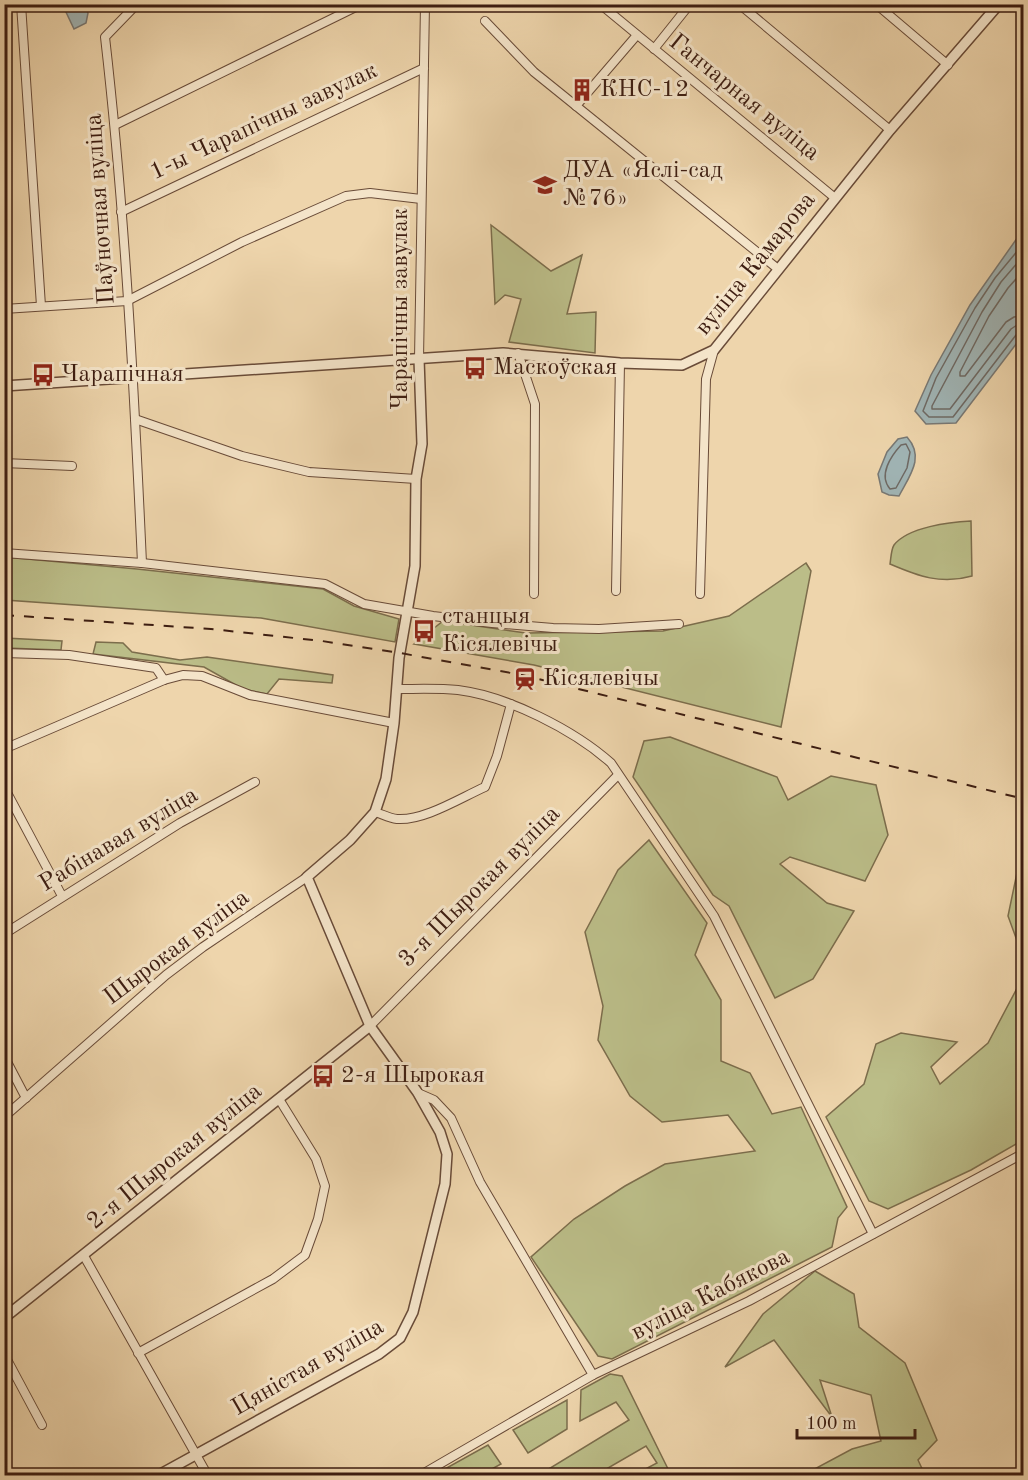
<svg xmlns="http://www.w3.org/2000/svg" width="1028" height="1480" viewBox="0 0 1028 1480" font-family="'Old Standard TT',serif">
<rect width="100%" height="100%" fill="#eed5ac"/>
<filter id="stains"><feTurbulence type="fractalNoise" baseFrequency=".00333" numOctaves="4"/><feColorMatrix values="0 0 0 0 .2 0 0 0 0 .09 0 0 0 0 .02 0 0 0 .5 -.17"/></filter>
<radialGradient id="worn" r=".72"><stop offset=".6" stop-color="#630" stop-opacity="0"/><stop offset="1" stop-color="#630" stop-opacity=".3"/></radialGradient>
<!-- green -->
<g fill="#bbbd88" stroke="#7c6d4c" stroke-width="1.5">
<path d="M 491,225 L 551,271 L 582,255 L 567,314 L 596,312 L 595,353 L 509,342 L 521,299 L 505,295 L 495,304 Z"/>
<path d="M 971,521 L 972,576 C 941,585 918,576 890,564 C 891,558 891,550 894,545 C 908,527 950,522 971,521 Z"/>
<path d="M 5,557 L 137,569 L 323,589 L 354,606 L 399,619 L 395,642 L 261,618 L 5,600 Z"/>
<path d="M 806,563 L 811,571 L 781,727 L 534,665 L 414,644 L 443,621 L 526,633 L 663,631 L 729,616 Z"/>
<path d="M 5,638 L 62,641 L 61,650 L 5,648 Z"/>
<path d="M 96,642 L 123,643 L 132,652 L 180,660 L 207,657 L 333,675 L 332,683 L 279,679 L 267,694 L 243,689 L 204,667 L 93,654 Z"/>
<path d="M 670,737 L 777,777 L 788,800 L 831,776 L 876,785 L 888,835 L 865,881 L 790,857 L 780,864 L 827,903 L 854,911 L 813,979 L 775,998 L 729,906 L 713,895 L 633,777 L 644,741 Z"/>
<path d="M 649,840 L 707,923 L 695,955 L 721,1000 L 721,1061 L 750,1073 L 772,1114 L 801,1107 L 847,1207 L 838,1218 L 832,1247 L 612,1359 L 598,1356 L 531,1257 L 574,1219 L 625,1186 L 665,1164 L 755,1151 L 728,1115 L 662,1122 L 630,1096 L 598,1040 L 603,1006 L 585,932 L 618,870 Z"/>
<path d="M 1023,861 L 1024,861 L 1023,957 L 1008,916 L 1019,863 Z"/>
<path d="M 1023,977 L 1023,1140 L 971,1170 L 888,1209 L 869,1201 L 826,1117 L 864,1084 L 876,1044 L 901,1033 L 957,1042 L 931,1067 L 940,1084 L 988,1043 Z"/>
<path d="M 815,1271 L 854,1294 L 859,1327 L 905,1363 L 937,1440 L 918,1460 L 925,1475 L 808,1475 L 807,1473 L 852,1449 L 881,1441 L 871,1395 L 820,1380 L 832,1417 L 774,1340 L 725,1367 L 763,1314 Z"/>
<path d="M 610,1374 L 622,1376 L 671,1475 L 634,1475 L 657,1463 L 646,1446 L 596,1475 L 543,1475 L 542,1473 L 629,1420 L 616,1402 L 580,1421 L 581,1390 Z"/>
<path d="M 567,1400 L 567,1429 L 528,1453 L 513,1430 Z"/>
<path d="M 488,1445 L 501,1464 L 481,1475 L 434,1475 Z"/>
</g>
<!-- water -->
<g fill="#a0b5b6" stroke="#787874" stroke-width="1.5">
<path d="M 72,5 L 85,5 L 88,13 L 86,23 L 74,29 L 65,10 Z"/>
<path d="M 1020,234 L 1023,269 L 1023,335 L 956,423 L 926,424 L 915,411 L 931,375 L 970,305 Z"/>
<path d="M 907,437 C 925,457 910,475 899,496 L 889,495 L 882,492 L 878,474 L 887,452 L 898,439 Z"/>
</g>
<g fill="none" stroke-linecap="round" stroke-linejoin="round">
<!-- shore -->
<g stroke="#6e6964" stroke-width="1.5">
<path d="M 1024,243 L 995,278 L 975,308 L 936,378 L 923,411 L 929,417 L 953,417 L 1016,335 L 1024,332"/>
<path d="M 1024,255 L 1001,282 L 982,312 L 932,406 L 932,409 L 950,409 L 1011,329 L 1017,325 L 1024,324"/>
<path d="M 1024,270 L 1008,288 L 989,316 L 960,372 L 960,376 L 965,376 L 1006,322 L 1014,317 L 1024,315"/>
<path d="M 906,444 L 910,452 L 907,468 L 896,488 L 890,489 C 878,475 891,456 901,445 Z"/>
</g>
<!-- minor casing -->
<g stroke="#694b38" stroke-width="10">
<g id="minor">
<path d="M 21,4 L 41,306"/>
<path d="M 137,4 L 105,37 C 125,211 134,387 142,563"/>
<path d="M 600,4 L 835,198"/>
<path d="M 739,4 L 890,130"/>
<path d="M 876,4 L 948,65"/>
<path d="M 485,21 L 534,72 L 778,269"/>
<path d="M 654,49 L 690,4"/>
<path d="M 576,106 L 637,35"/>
<path d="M 115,125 L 362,4"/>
<path d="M 121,212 L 424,68"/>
<path d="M 4,309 L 127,301 L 242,242 L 346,196 L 370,193 L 421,199"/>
<path d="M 518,353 L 535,404 L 534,594"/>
<path d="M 419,359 L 425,4"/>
<path d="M 135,419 L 242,456 L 309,472 L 416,479"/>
<path d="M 4,463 L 72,466"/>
<path d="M 4,553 L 142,563 L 325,584 L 364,604 L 433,616 L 492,623 L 553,628 L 599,629 L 679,624"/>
<path d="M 616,591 L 620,363"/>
<path d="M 700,594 L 706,379 L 714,350"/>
<path d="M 4,653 L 69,655 L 156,668 L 164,680"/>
<path d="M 397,689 C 417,689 438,688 458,690 C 507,696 574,730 611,763 L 714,916 L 873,1234"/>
<path d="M 4,749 L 164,680 L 183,675 L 202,676 L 250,695 L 394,723"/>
<path d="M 4,787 L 62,896"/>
<path d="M 375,812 C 382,814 389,818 397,819 C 424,821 460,798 485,787 L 497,756 L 511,704"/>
<path d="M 4,934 L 180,823 L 255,782"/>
<path d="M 370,1026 L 618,775"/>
<path d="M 4,1056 L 26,1098"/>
<path d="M 418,1093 L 434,1100 L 451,1118 L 480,1182 L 593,1375"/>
<path d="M 4,1117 L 166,975 L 203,947 L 307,877"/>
<path d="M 84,1256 L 208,1476"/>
<path d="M 138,1353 L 273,1279 L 305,1255 L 318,1219 L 325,1186 L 316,1159 L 279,1099"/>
<path d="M 4,1354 L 42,1425"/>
<path d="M 419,1476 L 593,1375 L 749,1301 L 1024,1153"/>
</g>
</g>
<!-- tertiary casing -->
<g stroke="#694b38" stroke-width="12">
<g id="tertiary">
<path d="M 4,386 L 503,353 L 620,363 L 682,365 L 714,350 L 890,130 L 999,4"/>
<path d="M 4,1318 L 370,1026"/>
<path d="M 157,1476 L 379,1354 L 400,1338 L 413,1312 L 445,1184 L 447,1154 L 440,1132 L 418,1093 L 370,1026 L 307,877 L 350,840 L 375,812 L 386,779 L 394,723 L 399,658 L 415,566 L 416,479 L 422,444 L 419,359"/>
</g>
</g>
<!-- minor -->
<use href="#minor" stroke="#f4e4c9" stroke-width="8"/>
<!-- tertiary -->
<use href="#tertiary" stroke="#f4e4c9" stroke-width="9"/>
<!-- rail -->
<path stroke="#3d1d11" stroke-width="2" stroke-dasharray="10 10" stroke-linecap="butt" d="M 4,615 L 211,629 L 322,641 L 400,653 L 522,675 L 1024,799"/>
</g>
<!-- icons -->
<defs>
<g id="building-bare" transform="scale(1.8)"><path d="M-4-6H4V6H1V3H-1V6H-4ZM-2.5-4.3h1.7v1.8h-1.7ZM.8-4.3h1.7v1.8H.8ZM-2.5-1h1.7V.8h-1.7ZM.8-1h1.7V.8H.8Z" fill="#8f2418" stroke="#f4e4c9" stroke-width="2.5" paint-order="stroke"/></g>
<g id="school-bare" transform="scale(1.8)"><path d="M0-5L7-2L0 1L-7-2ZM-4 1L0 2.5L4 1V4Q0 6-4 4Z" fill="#8f2418" stroke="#f4e4c9" stroke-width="2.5" paint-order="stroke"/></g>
<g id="bus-bare" transform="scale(1.8)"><path d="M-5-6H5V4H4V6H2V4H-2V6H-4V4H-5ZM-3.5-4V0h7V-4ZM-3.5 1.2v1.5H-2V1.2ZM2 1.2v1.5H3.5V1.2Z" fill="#8f2418" stroke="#f4e4c9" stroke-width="2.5" paint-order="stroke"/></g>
<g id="station-bare" transform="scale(1.8)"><path d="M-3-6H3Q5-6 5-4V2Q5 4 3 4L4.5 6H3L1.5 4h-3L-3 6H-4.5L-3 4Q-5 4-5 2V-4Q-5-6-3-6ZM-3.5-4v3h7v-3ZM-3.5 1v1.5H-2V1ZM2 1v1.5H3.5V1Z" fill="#8f2418" stroke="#f4e4c9" stroke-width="2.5" paint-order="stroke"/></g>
</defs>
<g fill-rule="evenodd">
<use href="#building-bare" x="582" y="90"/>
<use href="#school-bare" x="545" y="185"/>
<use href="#bus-bare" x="475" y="368"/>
<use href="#bus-bare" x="43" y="375"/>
<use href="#bus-bare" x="424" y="631"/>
<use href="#station-bare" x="525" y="679"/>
<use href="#bus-bare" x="323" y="1076"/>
</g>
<g text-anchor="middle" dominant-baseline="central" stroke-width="6" stroke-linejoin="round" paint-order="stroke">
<!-- poi labels -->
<g font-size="24" fill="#3d1d11" stroke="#f4e4c9" text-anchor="start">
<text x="600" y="90">КНС-12</text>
<text x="563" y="171">ДУА «Яслі-сад<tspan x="563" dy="28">№76»</tspan></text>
<text x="493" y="368">Маскоўская</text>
<text x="61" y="375">Чарапічная</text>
<text x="442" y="617">станцыя<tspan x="442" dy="28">Кісялевічы</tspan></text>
<text x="543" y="679">Кісялевічы</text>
<text x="341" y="1076">2-я Шырокая</text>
</g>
<!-- street labels -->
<g font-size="24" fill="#3d1d11" stroke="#f4e4c9">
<text transform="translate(744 98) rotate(39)">Ганчарная вуліца</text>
<text transform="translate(264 122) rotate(-25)">1-ы Чарапічны завулак</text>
<text transform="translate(101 209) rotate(-94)">Паўночная вуліца</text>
<text transform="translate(756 264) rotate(-51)">вуліца Камарова</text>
<text transform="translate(401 309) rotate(-90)">Чарапічны завулак</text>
<text transform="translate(119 840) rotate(-31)">Рабінавая вуліца</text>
<text transform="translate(480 887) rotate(-45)">3-я Шырокая вуліца</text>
<text transform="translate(177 948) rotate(-37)">Шырокая вуліца</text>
<text transform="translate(175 1157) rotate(-39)">2-я Шырокая вуліца</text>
<text transform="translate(711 1295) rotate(-27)">вуліца Кабякова</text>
<text transform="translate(308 1368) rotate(-30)">Цяністая вуліца</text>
</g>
</g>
<!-- margin -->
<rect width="1028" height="1480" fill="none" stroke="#eed5ac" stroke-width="24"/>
<rect x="6" y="6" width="1016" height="1468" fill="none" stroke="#3d1d11" stroke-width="3"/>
<rect x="12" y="12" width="1004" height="1456" fill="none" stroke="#3d1d11" stroke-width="1.5"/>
<!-- scale -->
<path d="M797 1429v9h118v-9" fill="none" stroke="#3d1d11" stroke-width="3"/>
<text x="806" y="1429" font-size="18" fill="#3d1d11" stroke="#f4e4c9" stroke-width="4.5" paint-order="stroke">100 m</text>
<rect width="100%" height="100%" filter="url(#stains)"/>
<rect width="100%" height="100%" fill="url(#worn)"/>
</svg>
